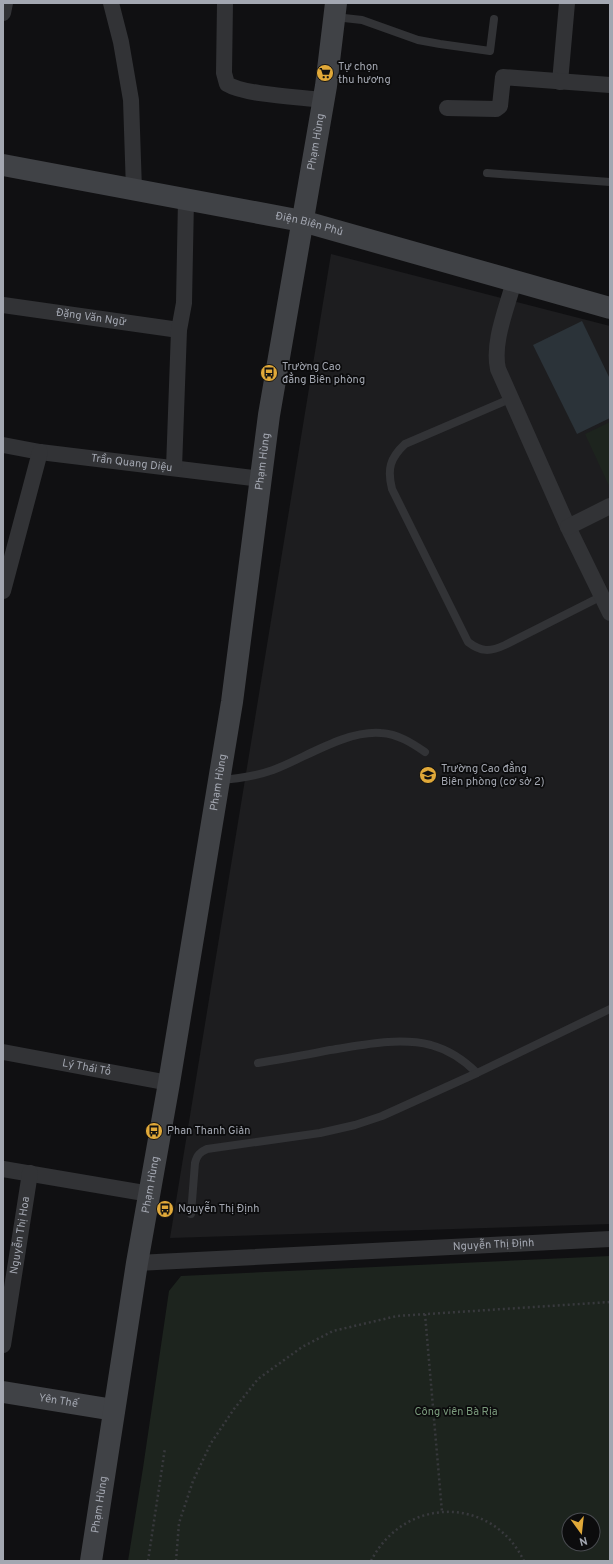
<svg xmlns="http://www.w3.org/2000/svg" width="613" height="1564" viewBox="0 0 613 1564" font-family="Overpass,sans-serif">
<rect width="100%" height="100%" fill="#101012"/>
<!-- built -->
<path fill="#1d1d1f" d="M 331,254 L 610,326 L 610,1224 L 170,1238 Z"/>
<!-- green -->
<g fill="#1d241e" fill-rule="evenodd">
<path d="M 610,422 L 610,488 L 585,434 Z"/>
<path d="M 610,1256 L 610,1561 L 128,1561 L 143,1468 L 169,1291 L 181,1276 ZM 569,1520 L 593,1520 L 593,1544 L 569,1544 Z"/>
</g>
<!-- water -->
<path fill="#2b3339" d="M 582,321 L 610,379 L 610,418 L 577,434 L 533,345 Z"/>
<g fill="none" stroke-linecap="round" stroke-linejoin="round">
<!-- path -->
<g stroke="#38393d" stroke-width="2.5" stroke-dasharray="2 3" stroke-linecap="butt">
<path d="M 425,1314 L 442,1512"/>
<path d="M 148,1561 L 165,1448"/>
<path d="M 176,1561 L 179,1523 L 193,1481 L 211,1443 L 234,1409 L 258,1379 L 302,1347 L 333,1331 L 397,1316 L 610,1302"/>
<path d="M 371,1561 C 404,1496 492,1495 524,1561"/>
</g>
<!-- lane -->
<g stroke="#323336" stroke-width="8">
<path d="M 335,17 L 362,20 L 418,40 L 440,44 L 490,51 L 494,19"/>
<path d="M 487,173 L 610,182"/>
<path d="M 510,399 L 405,444 C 390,458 387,469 392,489 L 468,642 C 481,652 490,652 505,645 L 602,596"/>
<path d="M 219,780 C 238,779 256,776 273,770 C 305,758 346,730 381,733 C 398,734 412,743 425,752"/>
<path d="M 258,1063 C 282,1059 306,1055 330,1050 C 363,1045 398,1037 431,1045 C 449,1050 464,1060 477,1073"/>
<path d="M 191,1214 L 195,1163 C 197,1155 200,1152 207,1149 L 320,1133 L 355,1125 L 382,1116 L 477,1073 L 610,1009"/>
</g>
<!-- street -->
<g stroke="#323336" stroke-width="16">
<path d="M 111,3 L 121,42 L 131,100 L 134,190"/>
<path d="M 225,3 L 224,73 L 227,84 C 245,95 300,97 323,100"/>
<path d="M 3,13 L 5,3"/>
<path d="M 560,82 L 567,3"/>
<path d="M 447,108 L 496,109 L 500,106 L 503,77 L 610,85"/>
<path d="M 514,281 C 507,308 492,342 498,369 L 568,527 L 610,613"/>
<path id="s1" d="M 3,305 L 179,330"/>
<path id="s2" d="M 3,445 L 40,452 L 261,479"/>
<path d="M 174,468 L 179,330 L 184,303 L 186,199"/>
<path d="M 568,527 L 610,506"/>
<path d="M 3,591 L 40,452"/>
<path id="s3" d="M 3,1052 L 169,1083"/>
<path d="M 3,1169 L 150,1194"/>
<path id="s4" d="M 137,1263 L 610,1239"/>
<path id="s5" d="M 3,1345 L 30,1173"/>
</g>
<!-- secondary -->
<g stroke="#404246" stroke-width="22">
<path id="s6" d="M 3,165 L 302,221 L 610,308"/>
<path id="s7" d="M 3,1392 L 114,1410"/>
<path id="s8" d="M 91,1561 L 137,1263 L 169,1083 L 232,702 L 269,415 L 326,86 L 336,3"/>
</g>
</g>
<!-- icons -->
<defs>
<g id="supermarket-disc" transform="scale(0.9)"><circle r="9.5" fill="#e1a939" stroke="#0c0c0d"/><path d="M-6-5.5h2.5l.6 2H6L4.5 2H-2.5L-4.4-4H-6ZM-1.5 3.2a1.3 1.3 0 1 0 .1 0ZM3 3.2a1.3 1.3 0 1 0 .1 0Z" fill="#111"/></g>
<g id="bus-disc" transform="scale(0.9)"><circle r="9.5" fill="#e1a939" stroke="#0c0c0d"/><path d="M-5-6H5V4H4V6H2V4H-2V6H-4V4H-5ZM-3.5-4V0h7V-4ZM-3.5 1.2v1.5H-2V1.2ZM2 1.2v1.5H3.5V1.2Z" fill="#111"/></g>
<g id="university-disc" transform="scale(0.9)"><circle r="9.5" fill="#e1a939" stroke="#0c0c0d"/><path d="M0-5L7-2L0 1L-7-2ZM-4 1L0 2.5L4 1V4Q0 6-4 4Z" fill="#111"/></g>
</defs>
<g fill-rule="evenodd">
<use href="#supermarket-disc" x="325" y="73"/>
<use href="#bus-disc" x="269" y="373"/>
<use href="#university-disc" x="428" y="775"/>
<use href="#bus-disc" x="154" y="1131"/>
<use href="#bus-disc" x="165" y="1209"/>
</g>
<g text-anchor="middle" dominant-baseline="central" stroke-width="3.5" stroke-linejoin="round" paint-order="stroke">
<!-- poi labels -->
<g font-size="11" fill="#a3a7b1" stroke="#0c0c0d" text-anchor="start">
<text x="338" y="67">Tự chọn<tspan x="338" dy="13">thu hương</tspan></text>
<text x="282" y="367">Trường Cao<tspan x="282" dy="13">đẳng Biên phòng</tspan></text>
<text x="441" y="769">Trường Cao đẳng<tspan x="441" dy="13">Biên phòng (cơ sở 2)</tspan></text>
<text x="167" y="1131">Phan Thanh Giản</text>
<text x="178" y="1209">Nguyễn Thị Định</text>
</g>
<!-- street labels -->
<g font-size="11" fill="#a3a7b1" stroke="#0c0c0d">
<text stroke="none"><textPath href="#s8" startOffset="1437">Phạm Hùng</textPath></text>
<text stroke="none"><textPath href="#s6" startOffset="312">Điện Biên Phủ</textPath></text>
<text stroke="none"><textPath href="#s1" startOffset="89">Đặng Văn Ngữ</textPath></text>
<text stroke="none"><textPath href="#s8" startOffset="1113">Phạm Hùng</textPath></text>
<text stroke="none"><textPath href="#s2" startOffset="130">Trần Quang Diệu</textPath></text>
<text stroke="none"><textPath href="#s8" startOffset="789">Phạm Hùng</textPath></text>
<text stroke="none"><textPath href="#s3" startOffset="85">Lý Thái Tổ</textPath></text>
<text stroke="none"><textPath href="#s8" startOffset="381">Phạm Hùng</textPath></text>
<text stroke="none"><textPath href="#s5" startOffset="111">Nguyễn Thị Hoa</textPath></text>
<text stroke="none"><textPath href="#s4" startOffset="357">Nguyễn Thị Định</textPath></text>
<text stroke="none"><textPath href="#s7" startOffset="56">Yên Thế</textPath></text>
<text stroke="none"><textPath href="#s8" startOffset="57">Phạm Hùng</textPath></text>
</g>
<!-- park labels -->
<g font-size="11" fill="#7b9b7d" stroke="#0c0c0d">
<text x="456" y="1412">Công viên Bà Rịa</text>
</g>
</g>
<!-- border -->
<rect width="613" height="1564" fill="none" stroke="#a3a7b1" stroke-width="8"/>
<!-- north arrow -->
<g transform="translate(581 1532) rotate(165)"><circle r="19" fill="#0c0c0d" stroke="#484a4f"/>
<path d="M0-3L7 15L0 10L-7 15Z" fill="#e1a939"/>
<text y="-6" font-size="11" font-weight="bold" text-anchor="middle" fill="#a3a7b1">N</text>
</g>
</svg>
